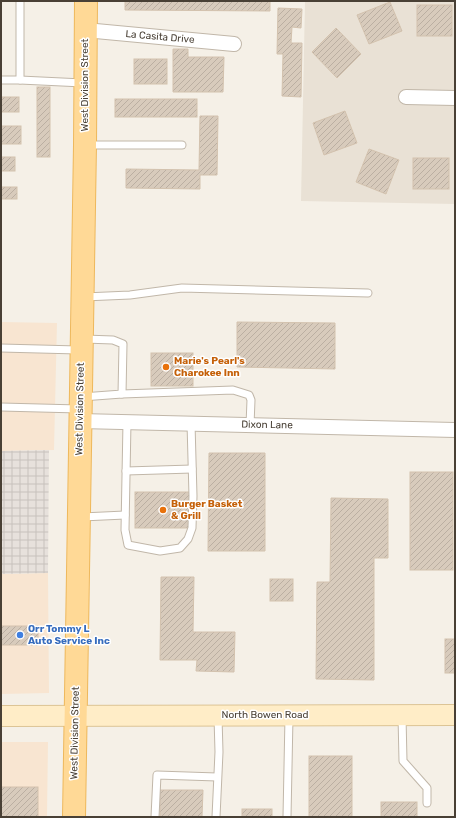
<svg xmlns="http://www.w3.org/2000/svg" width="456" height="818" viewBox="0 0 456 818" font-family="Rubik,sans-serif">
<defs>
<pattern id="industrial-grid" width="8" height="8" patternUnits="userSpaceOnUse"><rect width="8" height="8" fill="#e7e1dc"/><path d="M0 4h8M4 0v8" fill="none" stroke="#c8c2bd"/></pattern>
<pattern id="building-hatch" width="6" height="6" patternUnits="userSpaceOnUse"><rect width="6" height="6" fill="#d8cbbc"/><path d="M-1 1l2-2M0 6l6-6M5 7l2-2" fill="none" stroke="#bbafa2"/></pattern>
</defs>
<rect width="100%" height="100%" fill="#f5f0e7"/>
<!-- residential -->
<path fill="#e9e1d5" d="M 305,1 L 455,1 L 455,204 L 301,201 Z"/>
<!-- commercial -->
<g fill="#f8e5d1">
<path d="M 1,322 L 57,323 L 54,450 L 1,451 Z"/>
<path d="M 48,573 L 49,693 L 1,694 L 1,574 Z"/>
<path d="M 1,742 L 48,742 L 47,817 L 1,817 Z"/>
</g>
<!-- industrial -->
<path fill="url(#industrial-grid)" d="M 49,450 L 48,573 L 1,574 L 1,451 Z"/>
<!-- building -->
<g fill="url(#building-hatch)" stroke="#d3c2ae">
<path d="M 125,1 L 270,1 L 270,11 L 125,10 Z"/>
<path d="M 390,2 L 402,31 L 369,44 L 357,15 Z"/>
<rect x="417" y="5" width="35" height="31"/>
<path d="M 278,8 L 302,9 L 301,28 L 292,27 L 291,43 L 302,43 L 301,97 L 282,96 L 283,54 L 277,54 Z"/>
<path d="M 336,28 L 361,54 L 337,78 L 312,52 Z"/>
<path d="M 173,49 L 188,49 L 188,57 L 224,57 L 223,92 L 173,92 Z"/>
<rect x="134" y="59" width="33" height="25"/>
<rect x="37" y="87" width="13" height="70"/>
<rect x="1" y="97" width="18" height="15"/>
<rect x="115" y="99" width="82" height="18"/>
<path d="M 345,111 L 357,143 L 324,155 L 313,123 Z"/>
<path d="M 200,116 L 218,116 L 217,175 L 200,175 L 200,189 L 126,188 L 126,169 L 199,170 Z"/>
<rect x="1" y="126" width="20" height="18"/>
<path d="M 369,149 L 399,160 L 386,194 L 356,182 Z"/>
<rect x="1" y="157" width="14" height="14"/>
<rect x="413" y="158" width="36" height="31"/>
<rect x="1" y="187" width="16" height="12"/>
<path d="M 237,322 L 335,323 L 335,369 L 237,367 Z"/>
<rect x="151" y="353" width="42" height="33"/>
<path d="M 209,453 L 265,453 L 265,551 L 208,551 Z"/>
<rect x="410" y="472" width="43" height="98"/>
<rect x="135" y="492" width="55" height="36"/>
<path d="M 331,498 L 388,499 L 388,558 L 374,558 L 374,680 L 316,679 L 317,582 L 330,582 Z"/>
<path d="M 161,577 L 194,577 L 193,632 L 235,632 L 234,672 L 196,671 L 197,660 L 160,660 Z"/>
<rect x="270" y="579" width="23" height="22"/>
<rect x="1" y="626" width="37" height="19"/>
<rect x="445" y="639" width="10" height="34"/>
<rect x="309" y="756" width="43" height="61"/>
<rect x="1" y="787" width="37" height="30"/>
<path d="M 160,790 L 203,790 L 202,817 L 160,817 Z"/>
<rect x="381" y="802" width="36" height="15"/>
<rect x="242" y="809" width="30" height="8"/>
</g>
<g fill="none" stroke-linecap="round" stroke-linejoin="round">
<!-- lane casing -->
<g stroke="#c1b7a9" stroke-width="9">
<g id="lane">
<path d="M 1,80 L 20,80 L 20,1"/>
<path d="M 20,80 L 83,83"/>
<path d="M 87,145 L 182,145"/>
<path d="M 84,297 L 130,295 L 182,288 L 368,293"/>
<path d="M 1,348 L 78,350"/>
<path d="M 122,394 L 233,390 L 249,395 L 251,400 L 250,425"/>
<path d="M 82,397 L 122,394 L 123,344 L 113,340 L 84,339"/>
<path d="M 1,407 L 79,409"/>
<path d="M 127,422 L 125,530 L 128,545 L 160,551 L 180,548 L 188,539 L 192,528 L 193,496 L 191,423"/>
<path d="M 126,471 L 192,469"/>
<path d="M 82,517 L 125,515"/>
<path d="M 402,716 L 403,761 L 427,788 L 427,803"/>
<path d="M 155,817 L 157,775 L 217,777"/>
<path d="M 216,817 L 219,752 L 218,717"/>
<path d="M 287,817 L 289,717"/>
</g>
</g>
<!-- street casing -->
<g stroke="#c1b7a9" stroke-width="16">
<g id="street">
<path d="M 85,30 L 234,44"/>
<path d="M 406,97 L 455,98"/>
<path d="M 80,421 L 455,430"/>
</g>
</g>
<!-- secondary casing -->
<g stroke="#dcc495" stroke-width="22">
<path id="secondary" d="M 1,716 L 455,715"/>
</g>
<!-- primary casing -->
<g stroke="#eeb85c" stroke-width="24">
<path id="primary" d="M 74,817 L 85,145 L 86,1"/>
</g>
<!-- lane -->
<use href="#lane" stroke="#fff" stroke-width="7"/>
<!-- street -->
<use href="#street" stroke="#fff" stroke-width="14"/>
<!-- secondary -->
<use href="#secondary" stroke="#ffedc7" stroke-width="20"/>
<!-- primary -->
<use href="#primary" stroke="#ffd996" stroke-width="22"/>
</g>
<!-- markers -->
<g fill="#e8710a" stroke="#fff" stroke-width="1.5">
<circle cx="166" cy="367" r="4"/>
<circle cx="163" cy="510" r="4"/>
</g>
<circle fill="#3f7fe0" stroke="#fff" stroke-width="1.5" cx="20" cy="635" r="4"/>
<g text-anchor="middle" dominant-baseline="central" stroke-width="3" stroke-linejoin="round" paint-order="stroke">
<!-- street labels -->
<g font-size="10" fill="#494035" stroke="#fff">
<text transform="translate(160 37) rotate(5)">La Casita Drive</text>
<text transform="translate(85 85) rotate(-90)">West Division Street</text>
<text transform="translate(80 409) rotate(-89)">West Division Street</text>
<text transform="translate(267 425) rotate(1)">Dixon Lane</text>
<text x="265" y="715">North Bowen Road</text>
<text transform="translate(75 733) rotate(-89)">West Division Street</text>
</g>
<!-- food labels -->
<g font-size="10" font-weight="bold" fill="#c56008" stroke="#fff" text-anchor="start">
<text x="174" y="361">Marie's Pearl's<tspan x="174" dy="12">Charokee Inn</tspan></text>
<text x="171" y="504">Burger Basket<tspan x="171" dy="12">&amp; Grill</tspan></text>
</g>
<!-- shop labels -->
<g font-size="10" font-weight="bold" fill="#366cbe" stroke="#fff" text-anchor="start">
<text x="28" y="629">Orr Tommy L<tspan x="28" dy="12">Auto Service Inc</tspan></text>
</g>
</g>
<!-- border -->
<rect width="456" height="818" fill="none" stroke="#494035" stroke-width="4"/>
</svg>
